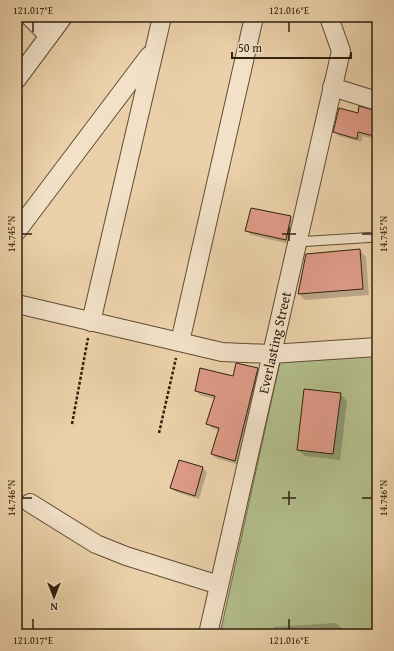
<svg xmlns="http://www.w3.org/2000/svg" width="394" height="651" viewBox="0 0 394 651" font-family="'Gentium Book Plus',serif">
<rect width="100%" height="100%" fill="#ebd1aa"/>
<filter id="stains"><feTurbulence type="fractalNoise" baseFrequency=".005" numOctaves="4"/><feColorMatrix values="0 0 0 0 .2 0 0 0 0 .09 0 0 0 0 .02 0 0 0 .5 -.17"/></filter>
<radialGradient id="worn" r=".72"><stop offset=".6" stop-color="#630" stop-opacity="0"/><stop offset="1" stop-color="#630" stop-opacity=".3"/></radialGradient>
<!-- green -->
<path fill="#b2bd8c" stroke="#716e4c" d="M 377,356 L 377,634 L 220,634 L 280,362 Z"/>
<!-- shadow -->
<g fill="#0003">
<path d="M 377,112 L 377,140 L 363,136 L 361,142 L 339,136 L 334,132 L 358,114 Z"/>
<path d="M 290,217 L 294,222 L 290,244 L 251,235 L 247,231 Z"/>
<path d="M 360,250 L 366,257 L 369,295 L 305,300 L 299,294 L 306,255 Z"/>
<path d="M 257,369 L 262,373 L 239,465 L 216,458 L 212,454 L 219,430 L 212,428 L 208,424 L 215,399 L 200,395 L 196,391 Z"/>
<path d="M 340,394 L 347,401 L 340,460 L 305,456 L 298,450 Z"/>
<path d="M 179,461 L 203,468 L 207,472 L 199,499 L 176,492 L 171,488 Z"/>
<path d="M 336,623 L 343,629 L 343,634 L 274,634 L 274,627 Z"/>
</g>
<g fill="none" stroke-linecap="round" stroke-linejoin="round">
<!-- stream -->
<path stroke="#70796f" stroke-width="5" d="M 371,17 L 377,29"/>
</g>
<!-- building -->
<g fill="#df9b89" stroke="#30200d">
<path d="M 359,106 L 377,111 L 377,123 L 374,136 L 358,132 L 357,139 L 333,132 L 339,108 L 358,113 Z"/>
<path d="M 251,208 L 291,216 L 286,240 L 245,231 Z"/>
<path d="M 360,249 L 363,289 L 298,294 L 306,254 Z"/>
<path d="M 236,363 L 258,368 L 235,461 L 211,454 L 219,428 L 206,424 L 215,396 L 195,391 L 200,368 L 233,376 Z"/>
<path d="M 304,389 L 341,393 L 333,454 L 297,450 Z"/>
<path d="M 179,460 L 203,467 L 195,496 L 170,488 Z"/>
</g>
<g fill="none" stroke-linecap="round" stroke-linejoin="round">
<!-- lane casing -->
<g stroke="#5f4c34" stroke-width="11">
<path id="lane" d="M 296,242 L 377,237"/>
</g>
<!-- street casing -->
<g stroke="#5f4c34" stroke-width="20">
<g id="street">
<path d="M 30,17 L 49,36"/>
<path d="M 17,79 L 63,17"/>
<path d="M 332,87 L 377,101"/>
<path d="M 17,231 L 149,56"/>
<path d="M 17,304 L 222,352 L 271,354 L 377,347"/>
<path d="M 91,322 L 162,17"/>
<path d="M 180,342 L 254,17"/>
<path d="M 30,503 L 96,544 L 126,556 L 219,585"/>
<path id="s1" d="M 208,634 L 341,51 L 329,17"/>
</g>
</g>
<!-- path -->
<g stroke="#30200d" stroke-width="2.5" stroke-dasharray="3 2" stroke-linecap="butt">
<path d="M 72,424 L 88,338"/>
<path d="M 159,433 L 176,358"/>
</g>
<!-- lane -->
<use href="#lane" stroke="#f2e1c8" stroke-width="9"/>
<!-- street -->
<use href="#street" stroke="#f2e1c8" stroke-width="18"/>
</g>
<!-- ticks -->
<path fill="none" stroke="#30200d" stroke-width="1.5" d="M 33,22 L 33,32M 289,22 L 289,32M 289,227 L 289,241M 22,234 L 32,234M 282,234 L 296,234M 362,234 L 372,234M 289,491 L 289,505M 22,498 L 32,498M 282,498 L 296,498M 362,498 L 372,498M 33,619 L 33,629M 289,619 L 289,629"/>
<g text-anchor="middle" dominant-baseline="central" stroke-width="3" stroke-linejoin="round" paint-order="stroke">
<!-- street labels -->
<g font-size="14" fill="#30200d" stroke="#f2e1c8">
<text stroke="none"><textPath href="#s1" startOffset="299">Everlasting Street</textPath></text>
</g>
</g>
<!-- margin -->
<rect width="394" height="651" fill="none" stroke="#ebd1aa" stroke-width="44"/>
<!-- north arrow -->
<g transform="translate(54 597) rotate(180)" stroke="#f2e1c8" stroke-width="3" paint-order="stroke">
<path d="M0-3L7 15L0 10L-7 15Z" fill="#30200d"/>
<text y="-6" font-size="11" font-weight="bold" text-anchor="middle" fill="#30200d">N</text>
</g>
<!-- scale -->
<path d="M232 52v6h119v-6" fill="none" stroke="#30200d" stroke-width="2"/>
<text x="238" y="52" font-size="12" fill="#30200d" stroke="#f2e1c8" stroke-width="3" paint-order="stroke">50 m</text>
<rect x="22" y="22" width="350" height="607" fill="none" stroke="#30200d" stroke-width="1.5"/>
<g font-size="10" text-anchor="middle" fill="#30200d">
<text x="33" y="14">121.017°E</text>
<text x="289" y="14">121.016°E</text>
<text transform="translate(383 234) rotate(-90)" y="4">14.745°N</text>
<text transform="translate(11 234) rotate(-90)" y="4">14.745°N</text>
<text transform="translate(383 498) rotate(-90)" y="4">14.746°N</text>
<text transform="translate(11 498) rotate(-90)" y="4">14.746°N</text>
<text x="33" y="644">121.017°E</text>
<text x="289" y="644">121.016°E</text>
</g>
<rect width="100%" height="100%" filter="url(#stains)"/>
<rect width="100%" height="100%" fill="url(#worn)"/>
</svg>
